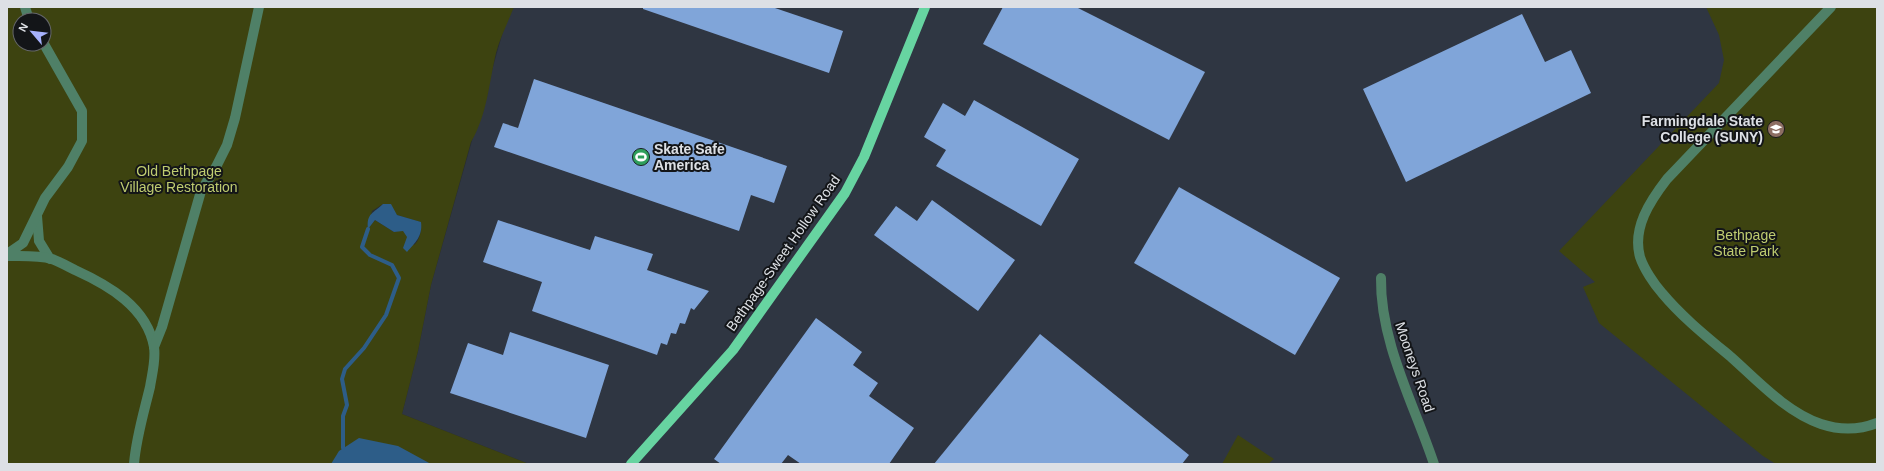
<svg xmlns="http://www.w3.org/2000/svg" width="1884" height="471" viewBox="0 0 1884 471" font-family="Arial,sans-serif">
<rect width="100%" height="100%" fill="#282d33"/>
<!-- built -->
<path fill="#2f3642" d="M 510,7 L 1877,7 L 1853,464 L 529,464 L 402,414 L 418,351 L 431,285 Z"/>
<!-- green -->
<g fill="#3d4310" fill-rule="evenodd">
<path d="M 7,7 L 514,7 C 508,22 500,38 496,53 C 489,83 487,115 471,142 L 431,285 L 418,351 L 402,414 L 529,464 L 7,464 ZM 20,20 L 44,20 L 44,44 L 20,44 ZM 383,204 L 397,215 L 420,222 C 422,230 420,240 414,245 L 403,230 L 394,232 L 375,220 L 368,228 L 372,211 Z"/>
<path d="M 1706,7 L 1877,7 L 1877,464 L 1776,464 L 1763,456 L 1599,323 L 1583,287 L 1595,282 L 1559,251 L 1719,83 L 1724,60 L 1719,35 Z"/>
<path d="M 1238,435 L 1274,459 L 1268,464 L 1222,464 Z"/>
</g>
<!-- water -->
<g fill="#2d5d88">
<path d="M 383,204 L 391,204 L 397,215 L 421,222 C 423,236 415,243 407,252 L 403,248 L 407,237 L 403,231 L 394,232 L 375,220 L 368,229 C 366,213 374,213 383,204 Z"/>
<path d="M 359,438 L 398,446 L 431,464 L 331,464 L 339,451 Z"/>
</g>
<g fill="none" stroke-linecap="round" stroke-linejoin="round">
<!-- stream -->
<path stroke="#2d5d88" stroke-width="4" d="M 343,448 L 343,416 L 347,405 L 342,379 L 345,369 L 364,348 L 386,315 L 399,278 L 392,265 L 370,255 L 362,247 L 368,229"/>
</g>
<!-- building -->
<g fill="#80a5d9">
<path d="M 643,7 L 772,7 L 843,31 L 829,73 L 643,9 Z"/>
<path d="M 1003,7 L 1076,7 L 1205,72 L 1169,140 L 983,44 Z"/>
<path d="M 1522,14 L 1545,62 L 1571,50 L 1591,93 L 1406,182 L 1363,89 Z"/>
<path d="M 534,79 L 787,166 L 774,203 L 751,195 L 739,231 L 494,147 L 503,123 L 518,128 Z"/>
<path d="M 974,100 L 1079,159 L 1041,226 L 936,166 L 946,150 L 924,137 L 943,103 L 965,116 Z"/>
<path d="M 1179,187 L 1340,278 L 1295,355 L 1134,263 Z"/>
<path d="M 932,200 L 1015,260 L 978,311 L 874,235 L 896,206 L 917,221 Z"/>
<path d="M 498,220 L 590,250 L 595,236 L 653,254 L 647,270 L 709,291 L 694,310 L 691,308 L 685,324 L 680,323 L 676,334 L 671,333 L 667,345 L 661,343 L 657,355 L 532,311 L 542,282 L 483,262 Z"/>
<path d="M 816,318 L 862,352 L 853,365 L 878,383 L 869,396 L 914,428 L 889,464 L 801,464 L 788,455 L 781,464 L 721,464 L 714,459 Z"/>
<path d="M 510,332 L 609,365 L 586,438 L 450,393 L 468,343 L 503,355 Z"/>
<path d="M 1040,334 L 1189,455 L 1182,464 L 934,464 Z"/>
</g>
<g fill="none" stroke-linecap="round" stroke-linejoin="round">
<!-- minor -->
<g stroke="#4f8067" stroke-width="10">
<path d="M 25,7 L 29,20"/>
<path d="M 1831,7 L 1667,179 C 1650,201 1632,228 1640,257 C 1644,269 1654,284 1662,293 C 1682,317 1707,337 1731,357 C 1758,381 1786,412 1821,424 C 1839,430 1859,430 1877,423"/>
<path d="M 37,216 L 39,241 L 50,259"/>
<path d="M 7,254 L 23,243 L 45,198 L 68,167 L 82,141 L 82,111 L 44,44"/>
<path d="M 7,256 C 22,256 38,255 52,259 C 60,262 67,266 75,270 C 108,285 147,307 154,347 C 156,360 152,374 150,387 C 144,412 136,438 134,464"/>
<path d="M 1381,278 C 1380,342 1414,404 1434,464"/>
<path d="M 154,347 L 162,327 L 201,191 L 216,167 L 227,145 L 235,118 L 259,7"/>
</g>
<!-- major -->
<path stroke="#67d4a1" stroke-width="10" d="M 631,464 L 733,350 L 845,193 L 864,157 L 925,7"/>
</g>
<!-- icons -->
<defs>
<g id="university-disc" transform="scale(0.9)"><circle r="9.5" fill="#8d6e63" stroke="#131518"/><path d="M0-5L7-2L0 1L-7-2ZM-4 1L0 2.5L4 1V4Q0 6-4 4Z" fill="#fff"/></g>
<g id="stadium-disc" transform="scale(0.9)"><circle r="9.5" fill="#2e9e5b" stroke="#131518"/><path d="M0-5a6.5 5 0 1 0 0 10a6.5 5 0 1 0 0-10ZM-3.5-1.8h7v3.6h-7Z" fill="#fff"/></g>
</defs>
<g fill-rule="evenodd">
<use href="#university-disc" x="1776" y="129"/>
<use href="#stadium-disc" x="641" y="157"/>
</g>
<g text-anchor="middle" dominant-baseline="central" stroke-width="4" stroke-linejoin="round" paint-order="stroke">
<!-- poi labels -->
<g font-size="14" font-weight="bold" fill="#dde0e5" stroke="#131518" text-anchor="end">
<text x="1763" y="121">Farmingdale State<tspan x="1763" dy="16">College (SUNY)</tspan></text>
<text x="654" y="149" text-anchor="start">Skate Safe<tspan x="654" dy="16">America</tspan></text>
</g>
<!-- park labels -->
<g font-size="14" fill="#bfcc70" stroke="#131518">
<text x="179" y="171">Old Bethpage<tspan x="179" dy="16">Village Restoration</tspan></text>
<text x="1746" y="235">Bethpage<tspan x="1746" dy="16">State Park</tspan></text>
</g>
<!-- street labels -->
<g font-size="14" fill="#dde0e5" stroke="#131518">
<text transform="translate(783 253) rotate(-55)">Bethpage-Sweet Hollow Road</text>
<text transform="translate(1415 367) rotate(71)">Mooneys Road</text>
</g>
</g>
<!-- border -->
<rect width="1884" height="471" fill="none" stroke="#dde0e5" stroke-width="16"/>
<!-- north arrow -->
<g transform="translate(32 32) rotate(298)"><circle r="19" fill="#131518" stroke="#64666a"/>
<path d="M0-3L7 15L0 10L-7 15Z" fill="#a6b1fc"/>
<text y="-6" font-size="11" font-weight="bold" text-anchor="middle" fill="#dde0e5">N</text>
</g>
</svg>
